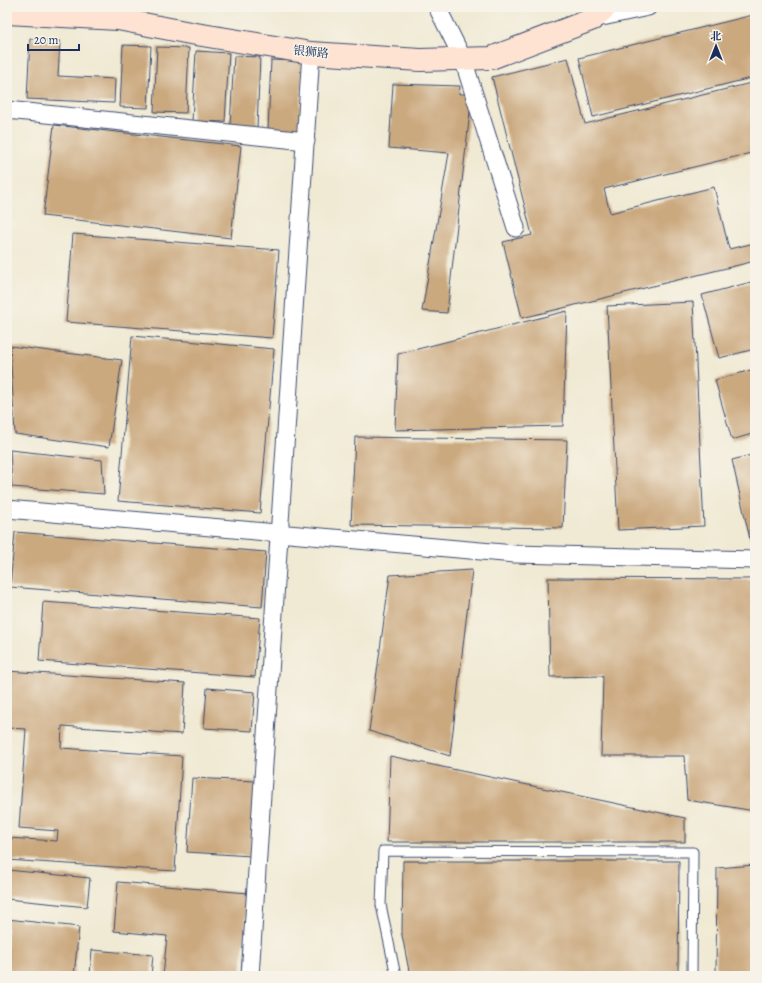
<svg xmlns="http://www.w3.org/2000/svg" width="762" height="983" viewBox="0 0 762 983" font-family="Alegreya,'Noto Serif SC',serif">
<rect width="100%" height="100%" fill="#f7f3e8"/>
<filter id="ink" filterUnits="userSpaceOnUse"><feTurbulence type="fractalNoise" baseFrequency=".025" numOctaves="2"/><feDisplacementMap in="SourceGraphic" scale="8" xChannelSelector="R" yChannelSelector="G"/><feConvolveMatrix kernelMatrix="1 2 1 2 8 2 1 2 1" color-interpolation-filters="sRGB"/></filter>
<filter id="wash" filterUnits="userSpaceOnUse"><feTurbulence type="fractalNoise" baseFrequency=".012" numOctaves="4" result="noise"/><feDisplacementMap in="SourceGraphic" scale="16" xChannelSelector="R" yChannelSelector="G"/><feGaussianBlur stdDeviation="0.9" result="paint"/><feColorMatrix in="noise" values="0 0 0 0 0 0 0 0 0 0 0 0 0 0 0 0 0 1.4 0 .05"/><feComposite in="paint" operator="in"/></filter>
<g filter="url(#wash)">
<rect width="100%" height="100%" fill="#f0ead4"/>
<g id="blocks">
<!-- building -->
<g fill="#cba97f">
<path d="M 753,15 L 755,21 L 755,77 L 593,117 L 579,58 Z"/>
<path d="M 30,39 L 60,41 L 58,76 L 115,79 L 114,103 L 27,99 Z"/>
<path d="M 123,45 L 151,46 L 148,108 L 120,107 Z"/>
<path d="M 157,47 L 189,48 L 186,113 L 154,112 Z"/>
<path d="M 196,51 L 229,53 L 225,122 L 192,121 Z"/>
<path d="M 234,56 L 260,57 L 257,128 L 230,126 Z"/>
<path d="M 568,58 L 585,124 L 755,82 L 755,152 L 604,189 L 610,213 L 714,187 L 729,249 L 755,243 L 755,261 L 522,318 L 503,242 L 532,235 L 492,77 Z"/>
<path d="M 271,60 L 303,61 L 299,132 L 268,130 Z"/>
<path d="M 393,84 L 460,86 L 459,94 L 472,94 L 447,313 L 422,311 L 449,153 L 389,148 Z"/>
<path d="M 54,125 L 241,146 L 231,238 L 43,216 Z"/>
<path d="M 73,234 L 279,250 L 272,338 L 66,322 Z"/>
<path d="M 755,281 L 755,349 L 719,358 L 702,295 Z"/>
<path d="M 693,302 L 704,526 L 618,530 L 607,306 Z"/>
<path d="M 567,311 L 563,426 L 395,430 L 398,354 Z"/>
<path d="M 132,336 L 274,349 L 260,513 L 118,501 Z"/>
<path d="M 10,346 L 122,360 L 109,447 L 15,434 Z"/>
<path d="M 755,369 L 755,433 L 732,440 L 715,380 Z"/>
<path d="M 355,437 L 567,440 L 563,528 L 351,525 Z"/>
<path d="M 10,450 L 102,460 L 104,494 L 12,487 Z"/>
<path d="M 755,454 L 755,544 L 751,544 L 732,460 Z"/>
<path d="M 15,532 L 266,552 L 262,607 L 10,587 Z"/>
<path d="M 472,570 L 450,756 L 369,731 L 390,575 Z"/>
<path d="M 548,578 L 755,579 L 755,811 L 687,800 L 684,756 L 601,756 L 603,676 L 550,677 Z"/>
<path d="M 43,602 L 260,618 L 255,677 L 39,661 Z"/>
<path d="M 7,671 L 185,683 L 182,734 L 62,726 L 61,748 L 182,756 L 175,871 L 7,860 L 7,838 L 57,841 L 58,831 L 19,828 L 26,729 L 7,728 Z"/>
<path d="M 207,688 L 255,692 L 252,731 L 204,728 Z"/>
<path d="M 390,756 L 685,818 L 685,842 L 387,842 Z"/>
<path d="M 192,778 L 255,781 L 251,856 L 187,852 Z"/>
<path d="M 403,861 L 679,861 L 678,976 L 410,976 L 402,935 Z"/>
<path d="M 755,865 L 755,976 L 716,976 L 717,868 Z"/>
<path d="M 7,870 L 90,878 L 87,907 L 7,899 Z"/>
<path d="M 118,882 L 248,893 L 241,976 L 163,976 L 167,936 L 114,931 Z"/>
<path d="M 7,919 L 79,927 L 74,976 L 7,976 Z"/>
<path d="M 92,950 L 153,955 L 151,976 L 90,976 Z"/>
</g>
</g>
</g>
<g filter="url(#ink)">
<use href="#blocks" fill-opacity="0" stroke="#3b4b70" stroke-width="1"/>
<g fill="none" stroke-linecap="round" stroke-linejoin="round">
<!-- service casing -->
<g stroke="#3b4b70" stroke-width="11">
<path id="service" d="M 396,976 L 381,905 L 383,851 L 693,852 L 692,976"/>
</g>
<!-- minor casing -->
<g stroke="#3b4b70" stroke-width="19">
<g id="minor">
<path d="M 437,7 L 463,59 L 516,228"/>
<path d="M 593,19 L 648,7"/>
<path d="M 7,110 L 306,141"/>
<path d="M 7,509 L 515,554 L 755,560"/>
<path d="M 250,976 L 311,53"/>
</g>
</g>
<!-- secondary casing -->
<g stroke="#3b4b70" stroke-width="24">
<path id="secondary" d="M 7,13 L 118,19 L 190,33 L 311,53 L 420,60 L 491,58 L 593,19 L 606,7"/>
</g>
<!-- service -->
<use href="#service" stroke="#fff" stroke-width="9"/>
<!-- minor -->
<use href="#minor" stroke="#fff" stroke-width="17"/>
<!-- secondary -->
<use href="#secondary" stroke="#fee3d2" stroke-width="22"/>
</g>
</g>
<g text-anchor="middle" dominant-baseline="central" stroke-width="3" stroke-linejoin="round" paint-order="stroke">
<!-- street labels -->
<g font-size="12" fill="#1b2f5e" stroke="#f7f3e8">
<text transform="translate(311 52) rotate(6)">银狮路</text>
</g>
</g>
<!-- margin -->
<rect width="762" height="983" fill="none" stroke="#f7f3e8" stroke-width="24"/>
<!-- north arrow -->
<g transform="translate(716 46)" stroke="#f7f3e8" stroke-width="3" paint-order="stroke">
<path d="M0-3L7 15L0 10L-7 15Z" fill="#1b2f5e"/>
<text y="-6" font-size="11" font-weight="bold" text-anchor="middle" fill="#1b2f5e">北</text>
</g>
<!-- scale -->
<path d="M28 44v6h51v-6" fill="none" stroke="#1b2f5e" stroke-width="2"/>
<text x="34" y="44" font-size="12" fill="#1b2f5e" stroke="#f7f3e8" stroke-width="3" paint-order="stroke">20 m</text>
</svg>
